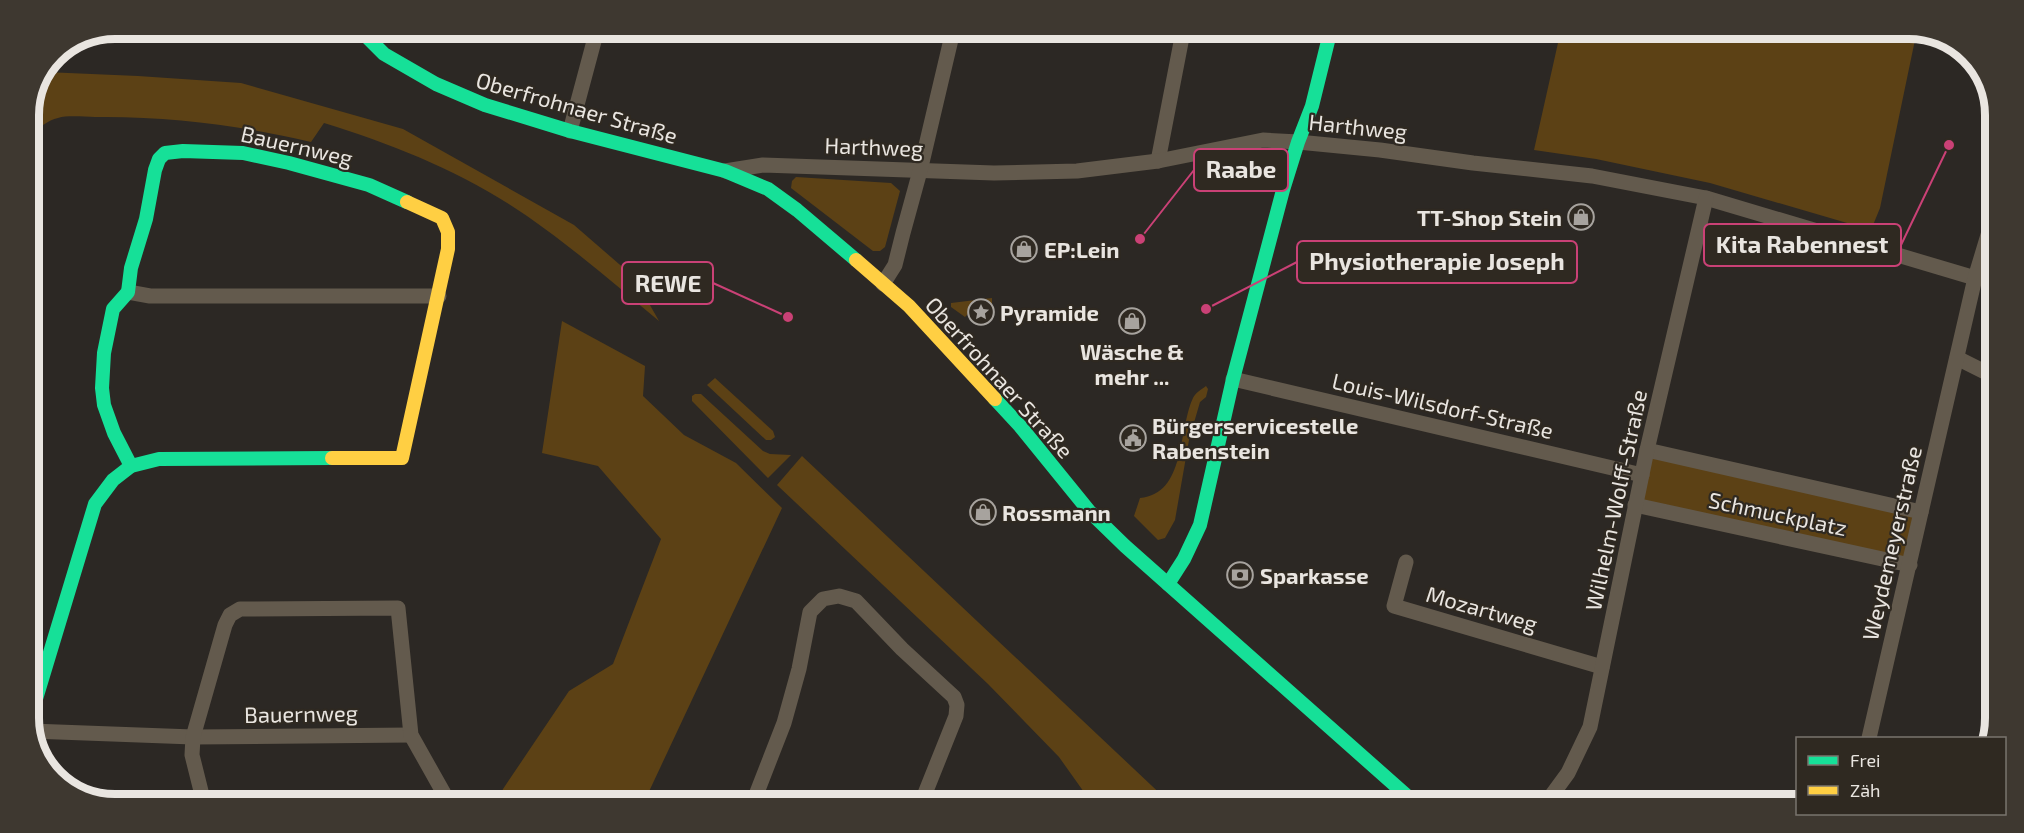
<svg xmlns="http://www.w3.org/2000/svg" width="2024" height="833" viewBox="0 0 2024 833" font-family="'Exo 2',sans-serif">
<rect width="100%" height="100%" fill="#2c2824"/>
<!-- green -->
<g fill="#5c4115">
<path d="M 1560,34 L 1916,35 L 1880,208 L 1871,230 L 1710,183 L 1596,159 L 1534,150 Z"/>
<path d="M 45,72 L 138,76 L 241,83 L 403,129 L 574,225 L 634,277 L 659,321 C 616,285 573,248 527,216 C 465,173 395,145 324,123 L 311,142 C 240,125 167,116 95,117 C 84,117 68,115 58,118 C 48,120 39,129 29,132 L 29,109 Z"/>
<path d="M 796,177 L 891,183 L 900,191 L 885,247 L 880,251 L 873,251 L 791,188 L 792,181 Z"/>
<path d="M 992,298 L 992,314 L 978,303 L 965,317 L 951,307 L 951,303 Z"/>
<path d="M 562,321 L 645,366 L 643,396 L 684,435 L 736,463 L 782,508 L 645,800 L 499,800 L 503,789 L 569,691 L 613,664 L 661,539 L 598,466 L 542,453 Z"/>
<path d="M 715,378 L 773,431 L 775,437 L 771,440 L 766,440 L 707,385 Z"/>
<path d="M 1206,386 L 1208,389 L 1206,397 L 1200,402 L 1189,440 L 1175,520 L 1165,538 L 1158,540 L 1134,516 L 1140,498 C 1186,494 1178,430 1193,398 C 1195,393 1202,389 1206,386 Z"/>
<path d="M 695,394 L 701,394 L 763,451 L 770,454 L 791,455 L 768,478 L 692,401 L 692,396 Z"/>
<path d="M 1647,450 L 1921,512 L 1910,565 L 1635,505 Z"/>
<path d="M 802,456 L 1169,802 L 1091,802 L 1059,757 L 988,684 L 777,485 Z"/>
</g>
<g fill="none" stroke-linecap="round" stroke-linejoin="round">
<!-- street -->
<g stroke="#635a4d" stroke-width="15">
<path d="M 570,131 L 597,30"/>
<path d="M 1158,161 L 1183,32"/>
<path d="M 725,171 L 763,165 L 994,173 L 1077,171 L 1158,161 L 1263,140 L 1298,142 L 1380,150 L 1473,163 L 1592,176 L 1706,198 L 1975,278"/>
<path d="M 883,284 L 895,265 L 903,233 L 920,171 L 953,31"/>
<path d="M 128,292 L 150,296 L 439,296"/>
<path d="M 1957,358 L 1993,376"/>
<path d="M 1233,379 L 1642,475"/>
<path d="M 1647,450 L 1921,512"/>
<path d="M 1635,505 L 1910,565"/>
<path d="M 1406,562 L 1394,606 L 1602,667"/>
<path d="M 31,731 L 193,737 L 411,735"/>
<path d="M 1869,738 L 1975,278 L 1994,215"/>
<path d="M 203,799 L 192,755 L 193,737 L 225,625 L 230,615 L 240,609 L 398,608 L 411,735 L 447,799"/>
<path d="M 754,800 L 784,723 L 799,669 L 810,612 L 823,599 L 839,596 L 856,601 L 902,649 L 954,697 L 957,705 L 956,716 L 922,801"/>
<path d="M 1546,803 L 1568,773 L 1590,727 L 1647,450 L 1706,198"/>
</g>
<!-- fast -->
<g stroke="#16e098" stroke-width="14">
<path d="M 359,29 L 384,54 L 436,84 L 485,105 L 570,131 L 725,171 L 768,189 L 797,210 L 856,260"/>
<path d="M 995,399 L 1020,426 L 1089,511 L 1125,546 L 1415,803"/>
<path d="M 131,466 L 114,433 L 104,405 L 102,388 L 104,353 L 113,309 L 128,292 L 131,268 L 146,219 L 155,170 L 159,159 L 165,153 L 183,151 L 243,153 L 289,163 L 369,185 L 407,202"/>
<path d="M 1168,584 L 1184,559 L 1200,525 L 1233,379 L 1283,190 L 1298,142 L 1312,106 L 1330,33"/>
<path d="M 29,722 L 95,504 L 113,480 L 131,466 L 159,459 L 332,458"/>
</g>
<!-- slow -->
<g stroke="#ffcf43" stroke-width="14">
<path d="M 856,260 L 909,306 L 995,399"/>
<path d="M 332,458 L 402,458 L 448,249 L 448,232 L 442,218 L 407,202"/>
</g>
</g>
<!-- icons -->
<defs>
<g id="shop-ring" transform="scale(1.35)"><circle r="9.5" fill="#2f2921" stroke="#a7a39e" stroke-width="1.5"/><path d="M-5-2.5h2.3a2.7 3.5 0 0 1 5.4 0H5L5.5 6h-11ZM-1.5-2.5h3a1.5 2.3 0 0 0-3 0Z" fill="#a7a39e"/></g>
<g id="sight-ring" transform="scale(1.35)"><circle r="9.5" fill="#2f2921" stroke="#a7a39e" stroke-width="1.5"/><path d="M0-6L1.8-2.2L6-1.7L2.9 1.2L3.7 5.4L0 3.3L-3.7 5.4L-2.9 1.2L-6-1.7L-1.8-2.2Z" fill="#a7a39e"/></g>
<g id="civic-ring" transform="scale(1.35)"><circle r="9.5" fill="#2f2921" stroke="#a7a39e" stroke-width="1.5"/><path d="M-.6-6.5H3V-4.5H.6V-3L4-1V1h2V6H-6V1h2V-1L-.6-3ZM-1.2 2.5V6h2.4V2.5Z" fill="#a7a39e"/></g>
<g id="bank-ring" transform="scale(1.35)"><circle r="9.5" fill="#2f2921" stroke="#a7a39e" stroke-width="1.5"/><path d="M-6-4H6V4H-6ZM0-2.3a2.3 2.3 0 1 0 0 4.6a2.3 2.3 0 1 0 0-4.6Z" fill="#a7a39e"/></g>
</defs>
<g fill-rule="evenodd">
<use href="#shop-ring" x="1581" y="217"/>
<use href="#shop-ring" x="1024" y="249"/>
<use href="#sight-ring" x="981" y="312"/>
<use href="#shop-ring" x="1132" y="321"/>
<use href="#civic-ring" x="1133" y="438"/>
<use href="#shop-ring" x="983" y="512"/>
<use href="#bank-ring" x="1240" y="575"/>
</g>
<g text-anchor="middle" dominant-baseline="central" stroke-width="4.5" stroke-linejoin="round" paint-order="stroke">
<!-- street labels -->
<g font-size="22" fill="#e9e5e0" stroke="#2f2921">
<text transform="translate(577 107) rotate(16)">Oberfrohnaer Straße</text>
<text transform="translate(1358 126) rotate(6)">Harthweg</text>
<text transform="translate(297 145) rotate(13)">Bauernweg</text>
<text transform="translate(874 146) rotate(2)">Harthweg</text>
<text transform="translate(1000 377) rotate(48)">Oberfrohnaer Straße</text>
<text transform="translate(1443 405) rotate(13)">Louis-Wilsdorf-Straße</text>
<text transform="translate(1615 500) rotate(-78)">Wilhelm-Wolff-Straße</text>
<text transform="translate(1778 513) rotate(12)">Schmuckplatz</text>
<text transform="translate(1891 543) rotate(-77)">Weydemeyerstraße</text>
<text transform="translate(1482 608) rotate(16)">Mozartweg</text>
<text transform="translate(301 713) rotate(-1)">Bauernweg</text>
</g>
<!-- poi labels -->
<g font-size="22" font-weight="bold" fill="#e9e5e0" stroke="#2f2921" text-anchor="start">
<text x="1562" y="217" text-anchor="end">TT-Shop Stein</text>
<text x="1044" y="249">EP:Lein</text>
<text x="1000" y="312">Pyramide</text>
<text x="1132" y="351" text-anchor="middle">Wäsche &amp;<tspan x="1132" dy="25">mehr ...</tspan></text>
<text x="1152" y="425">Bürgerservicestelle<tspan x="1152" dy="25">Rabenstein</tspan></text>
<text x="1002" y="512">Rossmann</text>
<text x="1260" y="575">Sparkasse</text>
</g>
</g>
<!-- crop -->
<path d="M0 0H2024V833H0ZM115 39H1909A76 76 0 0 1 1985 115V718A76 76 0 0 1 1909 794H115A76 76 0 0 1 39 718V115A76 76 0 0 1 115 39Z" fill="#3e3830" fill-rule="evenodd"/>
<path fill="none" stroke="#e9e5e0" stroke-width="8" d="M115 39H1909A76 76 0 0 1 1985 115V718A76 76 0 0 1 1909 794H115A76 76 0 0 1 39 718V115A76 76 0 0 1 115 39Z"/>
<!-- callouts -->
<path fill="none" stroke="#ca4176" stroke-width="2" d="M1140 239L1194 170M1949 145L1901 245M1206 309L1297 262M788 317L713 283"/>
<g fill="#ca4176" stroke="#2f2921" stroke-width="2">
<circle cx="1140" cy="239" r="6"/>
<circle cx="1949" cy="145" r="6"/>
<circle cx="1206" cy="309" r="6"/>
<circle cx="788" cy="317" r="6"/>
</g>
<g fill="#2f2921" stroke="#ca4176" stroke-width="2">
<rect x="1194" y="149" width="94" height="42" rx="6"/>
<rect x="1704" y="224" width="197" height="42" rx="6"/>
<rect x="1297" y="241" width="280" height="42" rx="6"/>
<rect x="622" y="262" width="91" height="42" rx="6"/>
</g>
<g font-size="24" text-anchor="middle" font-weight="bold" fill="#e9e5e0">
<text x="1241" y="178">Raabe</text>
<text x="1802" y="253">Kita Rabennest</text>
<text x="1437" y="270">Physiotherapie Joseph</text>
<text x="668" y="292">REWE</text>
</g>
<!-- legend -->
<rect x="1796" y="737" width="210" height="78" fill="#2f2921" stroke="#79746d" stroke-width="1.5"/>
<rect x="1808" y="756" width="30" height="9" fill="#16e098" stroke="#79746d" stroke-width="1.5"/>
<text x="1850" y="767" font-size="18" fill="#e9e5e0">Frei</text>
<rect x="1808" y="786" width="30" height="9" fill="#ffcf43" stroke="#79746d" stroke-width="1.5"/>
<text x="1850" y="797" font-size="18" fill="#e9e5e0">Zäh</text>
</svg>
